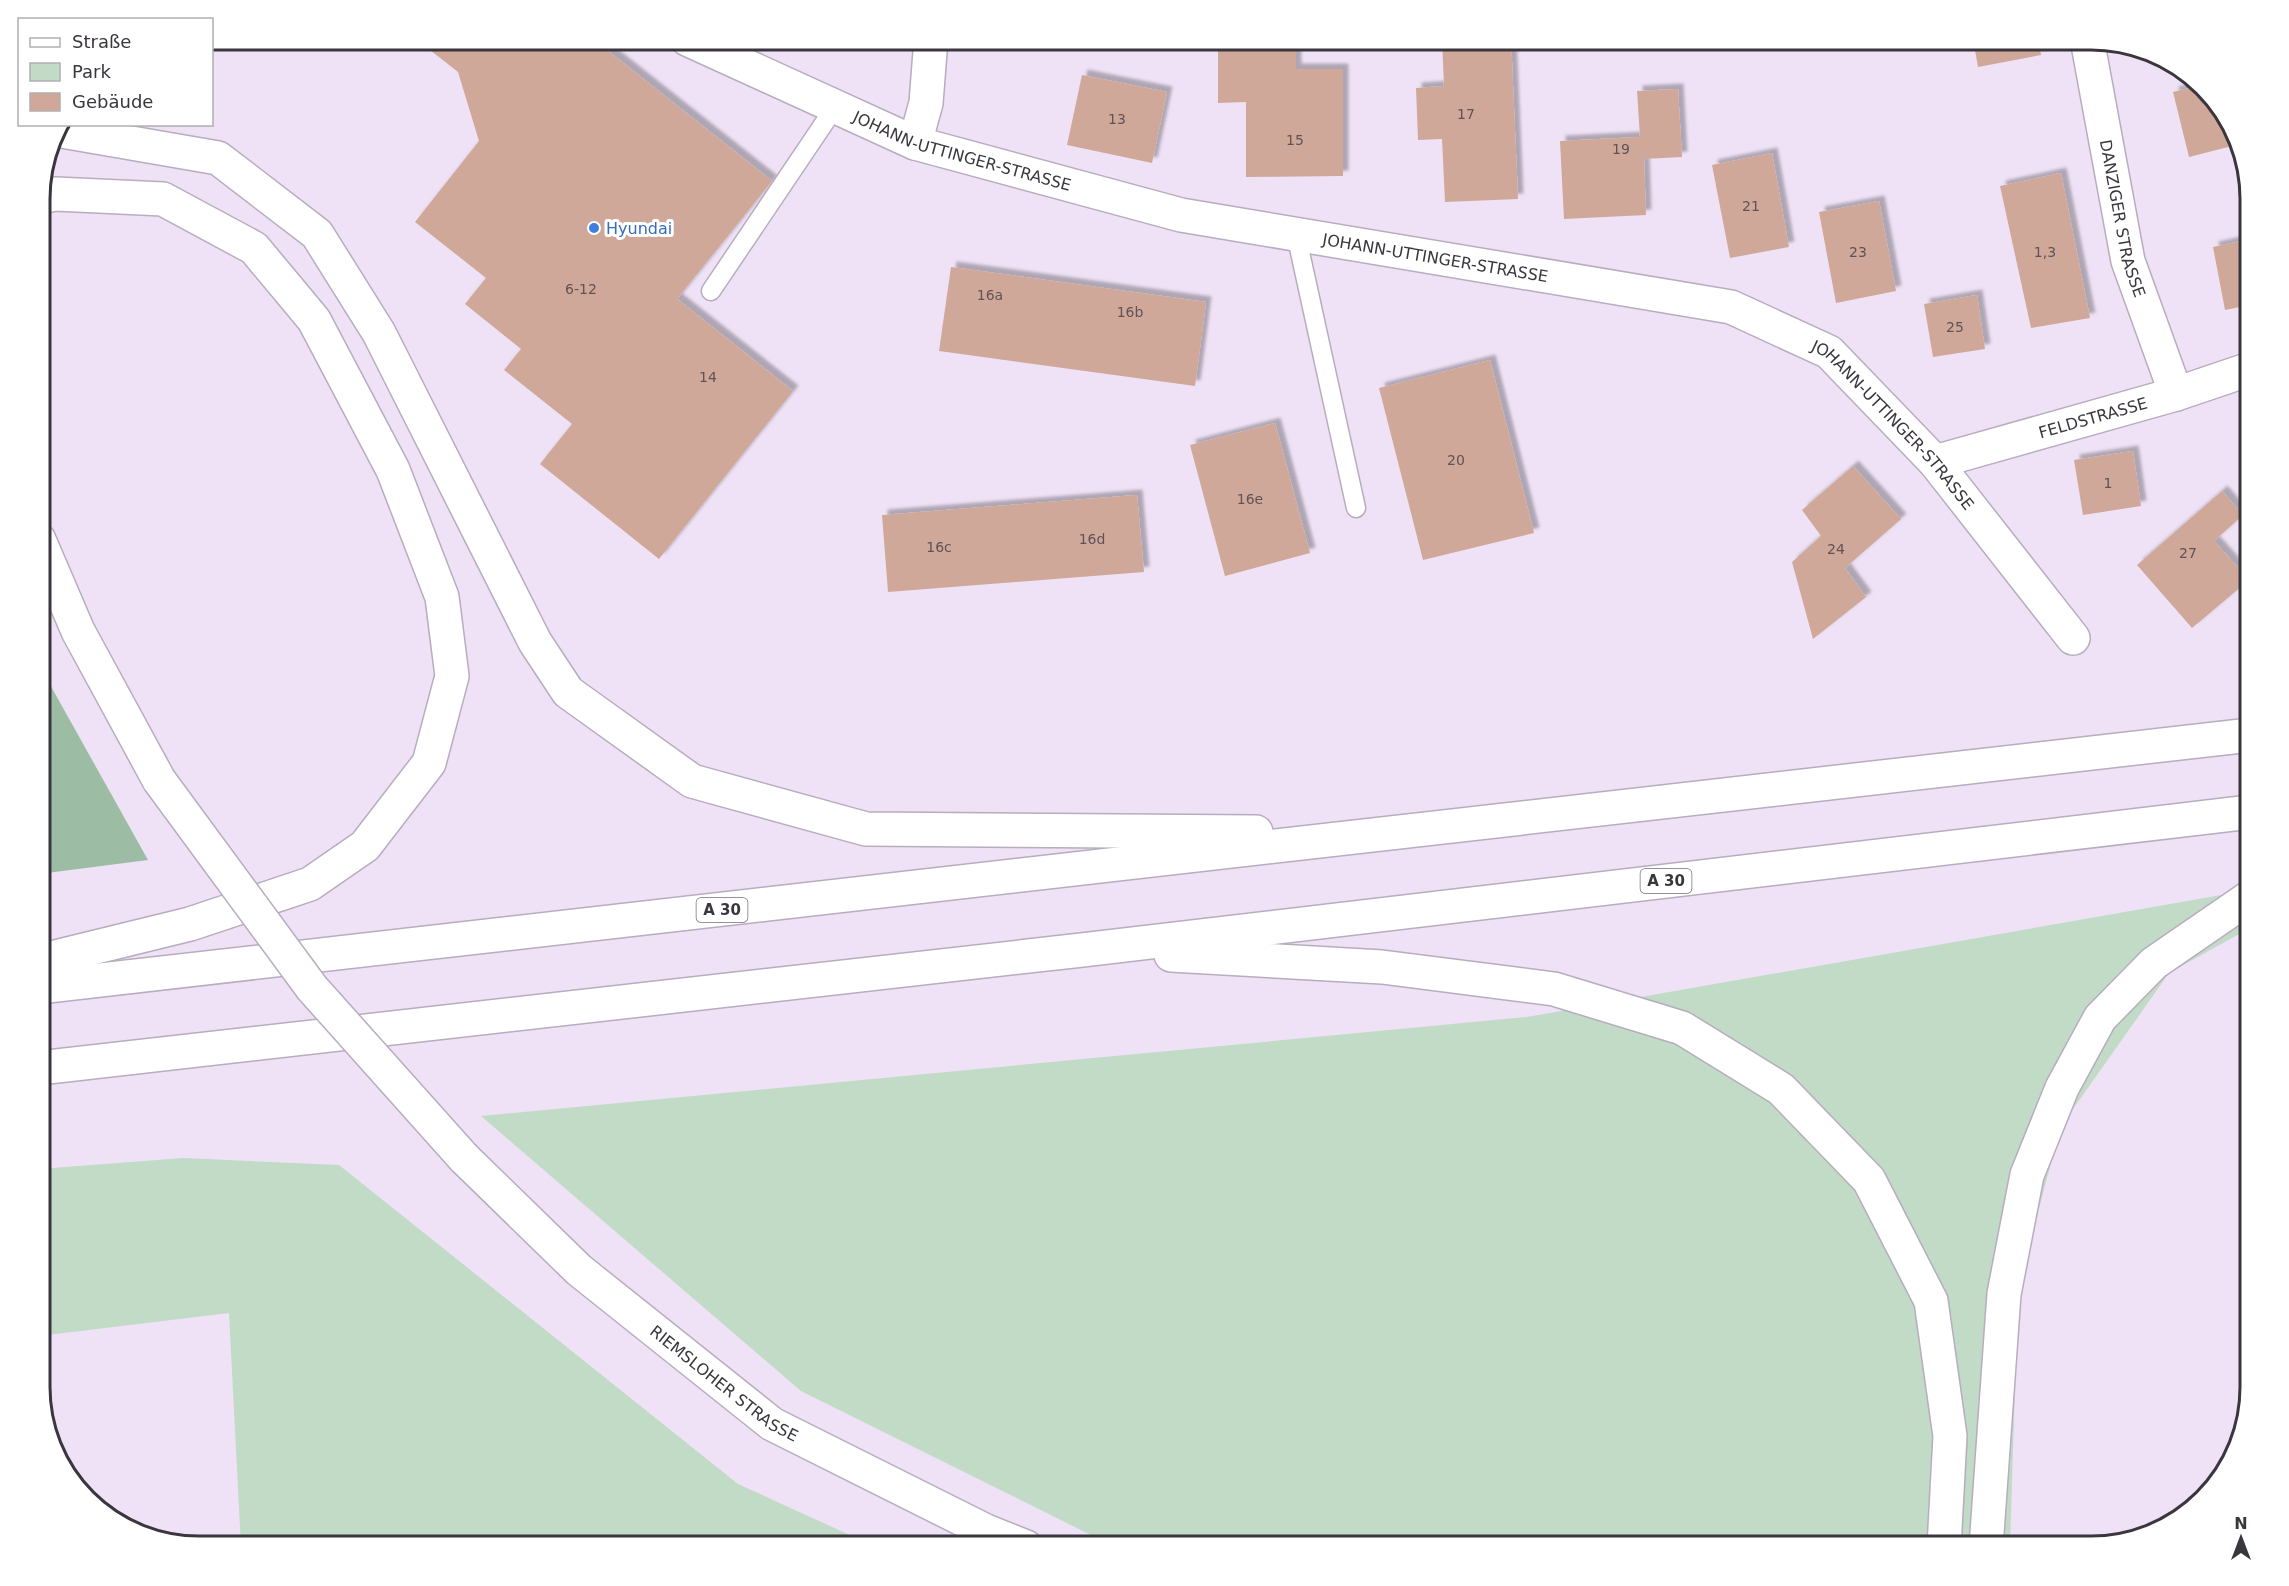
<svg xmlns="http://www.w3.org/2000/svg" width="2289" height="1586" viewBox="0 0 2289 1586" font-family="'DejaVu Sans',sans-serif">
<defs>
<filter id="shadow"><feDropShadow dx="5.5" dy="-5.5" stdDeviation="1.5" flood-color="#0004"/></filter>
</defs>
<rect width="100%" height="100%" fill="#efe2f6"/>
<!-- green -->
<g fill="#c1dbc6">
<path d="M 2250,890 L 2250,928 L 2169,973 L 2061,1126 L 2018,1287 L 2010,1547 L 1115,1547 L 801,1391 L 481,1116 L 1527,1017 Z"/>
<path d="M 183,1158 L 339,1165 L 738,1484 L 876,1547 L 241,1547 L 229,1313 L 39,1336 L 39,1169 Z"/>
</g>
<!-- forest -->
<path fill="#9cbca3" d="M 39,665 L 148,860 L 39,874 Z"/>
<!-- building -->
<g fill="#d0a89a" filter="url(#shadow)">
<path d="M 416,39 L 593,39 L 772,181 L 677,299 L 793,391 L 659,559 L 540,464 L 572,424 L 504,370 L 521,349 L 465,304 L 486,278 L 415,222 L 479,141 L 458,72 Z"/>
<path d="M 1218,39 L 1296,39 L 1296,69 L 1343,69 L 1343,176 L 1246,177 L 1246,102 L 1218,103 Z"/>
<path d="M 1442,39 L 1511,39 L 1518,199 L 1445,202 L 1442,139 L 1418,140 L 1416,88 L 1444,86 Z"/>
<path d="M 1973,39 L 2038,39 L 2041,55 L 1978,67 Z"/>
<path d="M 1082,75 L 1167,92 L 1152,163 L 1067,145 Z"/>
<path d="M 2198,86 L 2229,119 L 2236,145 L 2189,157 L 2173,92 Z"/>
<path d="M 1678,89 L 1682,157 L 1644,159 L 1646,215 L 1564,219 L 1560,141 L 1640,137 L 1637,91 Z"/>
<path d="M 1772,153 L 1789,247 L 1730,258 L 1712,165 Z"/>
<path d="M 2061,173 L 2090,318 L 2031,328 L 2000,186 Z"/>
<path d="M 1879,201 L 1896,291 L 1836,303 L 1819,212 Z"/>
<path d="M 2250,239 L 2250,305 L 2225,310 L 2213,247 Z"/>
<path d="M 951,267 L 1206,302 L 1195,386 L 939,351 Z"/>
<path d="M 1977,295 L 1985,349 L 1933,357 L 1924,304 Z"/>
<path d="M 1490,360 L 1534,533 L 1423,560 L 1379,388 Z"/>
<path d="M 1275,423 L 1310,553 L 1225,576 L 1190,445 Z"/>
<path d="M 2133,451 L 2141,506 L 2083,515 L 2074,460 Z"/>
<path d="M 1853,466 L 1901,519 L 1845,568 L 1866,597 L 1813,639 L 1792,562 L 1821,536 L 1802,510 Z"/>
<path d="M 2222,491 L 2243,515 L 2214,541 L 2249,580 L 2192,628 L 2137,565 Z"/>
<path d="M 1137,495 L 1144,572 L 888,592 L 882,515 Z"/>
</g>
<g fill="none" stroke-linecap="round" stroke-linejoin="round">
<!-- lane casing -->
<g stroke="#b8acbf" stroke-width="21">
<g id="lane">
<path d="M 1296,234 L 1356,508"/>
<path d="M 711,291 L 835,107"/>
</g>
</g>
<!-- street casing -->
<g stroke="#b8acbf" stroke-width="36">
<g id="street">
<path id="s1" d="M 687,39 L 915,143 L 1181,215 L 1731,307 L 1829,352 L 1935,462 L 2073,638"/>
<path id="s2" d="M 2087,39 L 2128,261 L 2176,394"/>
<path d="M 915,143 L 926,103 L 931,39"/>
<path id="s3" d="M 1935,462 L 2176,394 L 2250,369"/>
</g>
</g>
<!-- secondary casing -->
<g stroke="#b8acbf" stroke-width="36">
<g id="secondary">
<path d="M 39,540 L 78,631 L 159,780"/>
<path id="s4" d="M 464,1158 L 579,1270 L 772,1424 L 986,1531 L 1026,1547"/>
</g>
</g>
<!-- highway casing -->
<g stroke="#b8acbf" stroke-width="36">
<g id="highway">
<path d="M 56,130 L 218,158 L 317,234 L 379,333 L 535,642 L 568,692 L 692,781 L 866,829 L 1256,832"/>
<path d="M 39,197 L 56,194 L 163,199 L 254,248 L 314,320 L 393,470 L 442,597 L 452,676 L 429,763 L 365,846 L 310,884 L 190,924 L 39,961"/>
<path d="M 1171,955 L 1382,967 L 1554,989 L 1682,1028 L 1781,1089 L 1869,1180 L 1931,1301 L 1950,1436 L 1944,1547"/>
<path d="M 39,987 L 2250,735"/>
<path d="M 39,1068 L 1082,950 L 2250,812"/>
<path d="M 1986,1547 L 2004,1294 L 2027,1175 L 2062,1088 L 2100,1018 L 2154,963 L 2250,897"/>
</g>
</g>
<!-- lane -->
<use href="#lane" stroke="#fff" stroke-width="18"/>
<!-- street -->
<use href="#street" stroke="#fff" stroke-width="33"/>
<!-- secondary -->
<use href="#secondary" stroke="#fff" stroke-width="33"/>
<!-- highway -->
<use href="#highway" stroke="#fff" stroke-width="33"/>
<!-- secondary-bridge casing -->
<g stroke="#b8acbf" stroke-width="36" stroke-linecap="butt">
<path id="secondary-bridge" d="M 159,780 L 312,988 L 464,1158"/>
</g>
<!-- secondary-bridge -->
<use href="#secondary-bridge" stroke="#fff" stroke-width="33"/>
</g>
<!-- markers -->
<circle fill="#3f7fe0" stroke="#fff" stroke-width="2" cx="594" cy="228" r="6"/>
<g text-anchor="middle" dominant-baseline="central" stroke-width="6" stroke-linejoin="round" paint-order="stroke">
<!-- number labels -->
<g font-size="14" fill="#605255">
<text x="1466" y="114">17</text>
<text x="1117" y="119">13</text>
<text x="1295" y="140">15</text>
<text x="1621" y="149">19</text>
<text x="1751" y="206">21</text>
<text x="1858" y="252">23</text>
<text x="2045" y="252">1,3</text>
<text x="581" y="289">6-12</text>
<text x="990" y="295">16a</text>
<text x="1130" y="312">16b</text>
<text x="1955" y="327">25</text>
<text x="708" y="377">14</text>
<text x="1456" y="460">20</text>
<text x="2108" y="483">1</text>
<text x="1250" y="499">16e</text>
<text x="1092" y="539">16d</text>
<text x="939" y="547">16c</text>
<text x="1836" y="549">24</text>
<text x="2188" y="553">27</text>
</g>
<!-- shield labels -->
<g fill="#fff" stroke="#767278" stroke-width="1.5">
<rect x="1640.5" y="869" width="51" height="24" rx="4.5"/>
<rect x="696.5" y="898" width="51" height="24" rx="4.5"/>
</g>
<g font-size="15" font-weight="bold" fill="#3b363e">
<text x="1666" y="881">A 30</text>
<text x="722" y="910">A 30</text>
</g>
<!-- street labels -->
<g font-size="16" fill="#3b363e" stroke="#fff">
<text stroke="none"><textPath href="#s1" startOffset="298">JOHANN-UTTINGER-STRASSE</textPath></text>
<text stroke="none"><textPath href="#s2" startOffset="183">DANZIGER STRASSE</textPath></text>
<text stroke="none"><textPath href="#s1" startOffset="784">JOHANN-UTTINGER-STRASSE</textPath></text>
<text stroke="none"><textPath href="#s3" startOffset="164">FELDSTRASSE</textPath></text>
<text stroke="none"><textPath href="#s1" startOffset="1288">JOHANN-UTTINGER-STRASSE</textPath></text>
<text stroke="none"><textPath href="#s4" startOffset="345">RIEMSLOHER STRASSE</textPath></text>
</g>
<!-- shop labels -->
<g font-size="16" fill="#366cbe" stroke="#fff" text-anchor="start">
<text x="606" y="228">Hyundai</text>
</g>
</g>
<!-- crop -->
<path d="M0 0H2289V1586H0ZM199 50H2091A149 149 0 0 1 2240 199V1387A149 149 0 0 1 2091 1536H199A149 149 0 0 1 50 1387V199A149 149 0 0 1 199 50Z" fill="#fff" fill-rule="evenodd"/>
<path fill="none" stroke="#3b363e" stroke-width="3" d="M199 50H2091A149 149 0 0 1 2240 199V1387A149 149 0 0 1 2091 1536H199A149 149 0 0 1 50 1387V199A149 149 0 0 1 199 50Z"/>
<!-- legend -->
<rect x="18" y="18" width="195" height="108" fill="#ffffff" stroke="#b1afb2" stroke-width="1.5"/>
<rect x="30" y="38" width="30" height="9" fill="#ffffff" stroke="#b1afb2" stroke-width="1.5"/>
<text x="72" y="48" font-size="18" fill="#3b363e">Straße</text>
<rect x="30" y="63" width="30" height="18" fill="#c1dbc6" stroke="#b1afb2" stroke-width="1.5"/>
<text x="72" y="78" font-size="18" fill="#3b363e">Park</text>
<rect x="30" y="93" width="30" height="18" fill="#d0a89a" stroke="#b1afb2" stroke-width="1.5"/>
<text x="72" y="108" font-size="18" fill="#3b363e">Gebäude</text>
<!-- north arrow -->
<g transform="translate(2241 1538)" stroke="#ffffff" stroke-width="4.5" paint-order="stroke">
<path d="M0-4.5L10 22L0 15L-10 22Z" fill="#3b363e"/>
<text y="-9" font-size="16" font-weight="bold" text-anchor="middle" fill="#3b363e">N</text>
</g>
</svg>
